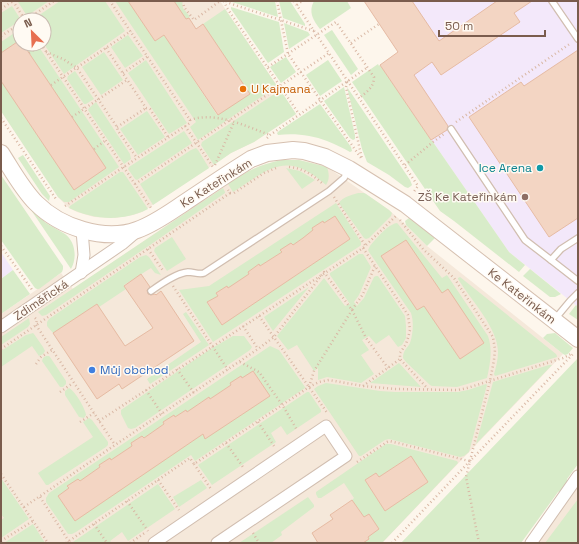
<svg xmlns="http://www.w3.org/2000/svg" width="579" height="544" viewBox="0 0 579 544" font-family="'Space Grotesk',sans-serif">
<rect width="100%" height="100%" fill="#fdf6ec"/>
<!-- residential -->
<g fill="#f5e8da" fill-rule="evenodd">
<path d="M 1,1 L 220,1 L 296,114 L 254,142 L 231,153 L 142,212 L 133,215 L 115,218 L 94,217 L 77,212 L 69,208 L 58,197 L 1,111 ZM 20,20 L 44,20 L 44,44 L 20,44 Z"/>
<path d="M 282,160 L 299,160 L 327,167 L 389,210 L 406,225 L 427,246 L 563,354 L 382,543 L 1,543 L 1,314 L 61,273 L 73,289 L 241,175 L 260,166 Z"/>
<path d="M 578,486 L 578,543 L 536,543 Z"/>
</g>
<!-- education -->
<g fill="#f3e8fa">
<path d="M 364,1 L 578,1 L 578,307 L 509,252 L 433,142 L 431,140 L 380,65 L 398,52 Z"/>
<path d="M 1,252 L 13,270 L 1,279 Z"/>
</g>
<!-- green -->
<g fill="#d8ecc9" fill-rule="evenodd">
<path d="M 19,1 L 49,1 L 27,16 L 18,2 Z"/>
<path d="M 60,1 L 105,1 L 125,31 L 64,74 L 44,44 L 44,20 L 32,20 Z"/>
<path d="M 115,1 L 128,1 L 155,41 L 164,35 L 217,115 L 249,94 L 203,24 L 225,9 L 277,86 L 198,140 L 190,127 L 196,122 Z"/>
<path d="M 174,1 L 182,1 L 183,8 L 190,17 L 186,19 Z"/>
<path d="M 231,1 L 275,1 L 278,17 L 232,2 Z"/>
<path d="M 279,1 L 290,1 L 305,24 L 305,26 L 283,18 Z"/>
<path d="M 314,1 L 347,1 L 351,8 L 320,29 C 313,20 308,12 314,1 Z"/>
<path d="M 12,6 L 21,20 L 1,33 L 1,13 Z"/>
<path d="M 231,7 L 279,22 L 284,52 L 268,63 L 231,9 Z"/>
<path d="M 284,23 L 308,32 L 310,35 L 289,49 Z"/>
<path d="M 20,29 L 20,40 L 1,53 L 1,42 Z"/>
<path d="M 332,30 L 358,69 L 351,75 L 324,35 Z"/>
<path d="M 128,35 L 143,56 L 125,68 L 111,47 Z"/>
<path d="M 23,44 L 37,44 L 119,167 L 69,202 L 64,202 L 58,197 L 1,111 L 1,81 L 74,190 L 106,168 Z"/>
<path d="M 104,52 L 123,80 L 101,95 L 82,67 Z"/>
<path d="M 286,57 L 296,72 L 281,83 L 270,67 Z"/>
<path d="M 146,60 L 187,123 L 169,134 L 128,73 Z"/>
<path d="M 328,60 L 342,81 L 320,96 L 306,75 Z"/>
<path d="M 378,64 L 379,66 L 380,65 L 431,140 L 433,142 L 509,252 L 525,265 L 519,272 L 454,221 L 440,211 L 352,82 Z"/>
<path d="M 75,71 L 94,99 L 86,104 L 84,104 L 67,79 L 68,76 Z"/>
<path d="M 344,87 L 355,135 L 355,139 L 353,140 L 350,138 L 324,101 Z"/>
<path d="M 347,87 L 410,180 L 412,185 L 411,186 L 408,188 L 405,187 L 389,175 L 367,162 L 362,149 Z"/>
<path d="M 279,91 L 281,91 L 296,114 L 254,142 L 231,153 L 214,165 L 201,145 L 202,142 Z"/>
<path d="M 96,102 L 130,154 L 131,159 L 124,164 L 88,110 L 89,108 Z"/>
<path d="M 320,104 L 351,147 L 352,151 L 350,152 C 343,148 335,144 327,141 C 312,135 294,133 278,135 L 277,133 L 279,131 Z"/>
<path d="M 147,111 L 165,137 L 138,155 L 120,129 Z"/>
<path d="M 184,131 L 192,143 L 137,180 L 135,179 L 128,169 L 129,167 Z"/>
<path d="M 196,148 L 198,150 L 209,168 L 153,205 L 140,184 L 191,150 Z"/>
<path d="M 23,155 L 50,196 L 49,201 L 42,194 L 18,158 Z"/>
<path d="M 282,160 L 299,160 L 327,167 C 329,173 330,179 326,185 C 287,150 270,168 233,192 L 228,184 C 246,172 260,164 282,160 Z"/>
<path d="M 286,168 L 300,171 L 315,180 L 302,189 Z"/>
<path d="M 120,172 L 123,172 L 148,209 C 122,222 94,220 69,208 L 70,206 Z"/>
<path d="M 1,175 L 63,266 L 63,269 L 62,272 L 39,289 L 37,289 L 35,288 L 1,240 Z"/>
<path d="M 223,188 L 225,192 L 225,193 L 150,245 L 46,315 L 42,316 L 38,312 Z"/>
<path d="M 358,193 L 364,193 L 366,194 L 389,210 L 392,213 L 391,216 L 369,238 L 366,239 L 364,238 L 339,203 C 342,197 352,195 358,193 Z"/>
<path d="M 336,203 L 361,242 L 361,245 L 360,246 L 213,342 L 179,290 L 209,286 ZM 335,216 L 350,239 L 222,325 L 207,303 L 218,296 L 216,293 L 227,286 L 229,288 L 249,274 L 248,272 L 259,265 L 260,266 L 282,252 L 280,250 L 293,245 L 313,231 L 312,228 L 323,221 L 324,223 Z"/>
<path d="M 29,207 C 35,212 40,218 46,223 C 52,227 59,230 65,234 C 76,242 77,259 71,269 Z"/>
<path d="M 409,218 L 412,218 L 435,238 L 427,246 L 406,225 L 405,221 Z"/>
<path d="M 397,223 L 398,224 L 442,278 L 447,275 L 488,336 C 493,351 490,364 487,378 L 457,387 L 432,386 L 430,385 L 406,362 L 403,358 C 403,350 407,349 410,343 C 413,334 414,322 411,313 L 369,252 L 368,250 L 370,246 C 376,239 388,224 397,223 ZM 442,293 L 460,359 L 424,306 Z"/>
<path d="M 172,237 L 186,259 L 167,271 L 154,251 L 155,248 Z"/>
<path d="M 359,254 L 363,254 L 371,267 L 359,295 L 354,302 L 357,306 L 364,298 L 374,277 L 376,276 L 378,276 L 405,316 L 406,326 L 406,338 L 402,345 L 398,347 L 389,335 L 376,344 L 369,336 L 362,340 L 369,350 L 361,355 L 374,374 L 361,383 L 327,377 L 318,380 L 318,368 L 314,371 L 297,345 L 288,350 L 277,336 L 324,278 L 345,306 L 350,304 L 330,275 L 330,273 Z"/>
<path d="M 146,255 L 149,257 L 161,275 L 155,273 L 151,268 L 124,285 L 126,289 L 99,307 L 97,304 L 53,333 L 47,326 L 47,322 L 49,319 L 140,257 Z"/>
<path d="M 530,269 L 561,294 L 555,297 L 550,297 L 523,276 Z"/>
<path d="M 13,270 L 30,294 L 1,314 L 1,279 Z"/>
<path d="M 460,277 L 556,354 L 557,356 L 557,357 L 495,376 L 494,374 C 496,367 498,360 498,352 C 498,328 471,300 458,279 L 458,278 Z"/>
<path d="M 309,287 L 273,331 L 264,317 Z"/>
<path d="M 576,305 L 578,307 L 578,320 L 569,314 Z"/>
<path d="M 186,312 L 209,345 L 150,384 L 147,379 L 201,342 L 183,314 Z"/>
<path d="M 29,318 L 30,324 L 28,327 L 1,345 L 1,337 Z"/>
<path d="M 33,333 L 34,334 L 43,347 L 45,351 L 43,354 L 39,356 L 32,346 L 1,367 L 1,351 L 26,335 Z"/>
<path d="M 555,333 L 573,348 L 568,354 L 565,355 L 563,354 L 543,338 L 547,334 Z"/>
<path d="M 233,336 L 244,336 L 252,347 L 250,350 L 135,428 L 131,429 L 128,428 L 121,414 L 121,410 L 209,350 Z"/>
<path d="M 270,346 L 279,350 L 305,387 L 305,388 L 195,461 L 191,455 L 76,532 L 72,534 L 68,534 L 46,502 L 46,498 L 49,493 ZM 253,371 L 270,396 L 205,438 L 203,434 L 75,520 L 58,496 L 69,488 L 67,486 L 78,479 L 80,481 L 100,467 L 99,465 L 110,458 L 111,460 L 132,446 L 131,443 L 142,436 L 144,438 L 164,424 L 163,422 L 174,415 L 175,417 L 186,410 L 189,414 L 198,404 L 209,397 L 210,399 L 231,385 L 230,383 L 241,376 L 242,378 Z"/>
<path d="M 46,356 L 49,356 L 50,357 L 66,381 L 66,384 L 63,387 L 60,387 L 42,361 L 43,358 Z"/>
<path d="M 578,358 L 578,464 L 567,479 L 567,483 L 564,489 L 558,492 L 521,543 L 401,543 Z"/>
<path d="M 399,363 L 421,387 L 370,383 Z"/>
<path d="M 549,365 L 552,365 L 476,444 L 493,382 Z"/>
<path d="M 326,383 L 340,385 L 380,391 L 395,392 L 458,392 L 468,390 L 486,384 L 487,385 L 469,452 L 464,456 L 460,457 L 389,439 L 385,440 L 361,456 L 359,456 L 314,389 L 318,386 Z"/>
<path d="M 69,388 C 75,391 85,408 86,415 L 84,418 L 79,417 L 65,395 L 65,391 Z"/>
<path d="M 307,392 L 309,392 L 321,410 L 321,412 L 287,435 L 281,426 L 271,433 L 276,442 L 212,485 L 198,465 Z"/>
<path d="M 89,418 L 92,420 L 108,442 L 108,445 L 106,447 L 48,485 L 46,485 L 38,473 L 93,437 L 83,422 Z"/>
<path d="M 386,444 L 391,444 L 457,461 L 458,463 L 382,543 L 363,543 L 369,539 L 368,537 L 379,529 L 369,514 L 364,517 L 352,500 L 354,498 L 344,483 L 321,498 L 318,498 L 316,494 L 316,492 ZM 410,456 L 428,482 L 385,511 L 365,480 L 376,473 L 379,477 Z"/>
<path d="M 1,478 L 29,519 L 1,538 L 1,520 L 4,518 L 1,514 Z"/>
<path d="M 201,480 L 207,488 L 179,507 L 173,497 Z"/>
<path d="M 158,484 L 175,509 L 128,541 L 122,532 L 110,541 L 112,543 L 74,543 L 73,542 Z"/>
<path d="M 308,497 L 314,505 L 314,507 L 281,532 L 282,535 L 271,543 L 261,543 L 259,541 L 256,543 L 239,543 Z"/>
<path d="M 578,499 L 578,543 L 545,543 Z"/>
<path d="M 33,524 L 45,543 L 4,543 Z"/>
</g>
<!-- building -->
<g fill="#f3d5c3" stroke="#e6bba3">
<path d="M 128,1 L 174,1 L 186,19 L 189,18 L 196,29 L 203,24 L 250,94 L 218,115 L 164,35 L 155,41 Z"/>
<path d="M 364,1 L 412,1 L 439,41 L 497,1 L 532,1 L 514,13 L 520,22 L 441,75 L 432,62 L 414,75 L 448,126 L 447,130 L 431,140 L 380,65 L 398,52 Z"/>
<path d="M 20,40 L 20,44 L 23,44 L 106,168 L 74,190 L 1,81 L 1,53 Z"/>
<path d="M 578,50 L 578,218 L 549,237 L 469,117 L 521,82 L 524,86 Z"/>
<path d="M 335,216 L 350,239 L 222,325 L 207,302 L 218,296 L 216,293 L 227,286 L 228,288 L 249,274 L 248,272 L 259,264 L 260,266 L 282,252 L 280,250 L 291,243 L 293,245 L 303,238 L 313,230 L 312,228 L 323,221 L 324,223 Z"/>
<path d="M 406,240 L 442,293 L 448,289 L 484,343 L 460,359 L 424,306 L 417,310 L 381,256 Z"/>
<path d="M 141,274 L 150,287 L 147,290 L 148,294 L 151,295 L 155,294 L 156,295 L 161,291 L 194,341 L 122,389 L 119,384 L 97,399 L 53,333 L 97,304 L 125,346 L 153,328 L 124,286 Z"/>
<path d="M 253,371 L 270,396 L 205,439 L 203,434 L 75,521 L 58,496 L 69,488 L 67,486 L 78,479 L 80,481 L 100,467 L 99,465 L 110,458 L 111,460 L 132,446 L 131,443 L 142,436 L 144,438 L 164,424 L 163,422 L 174,415 L 175,417 L 186,410 L 187,412 L 209,397 L 210,399 L 231,385 L 230,383 L 241,376 L 242,378 Z"/>
<path d="M 411,456 L 428,482 L 385,511 L 365,480 L 376,473 L 379,477 Z"/>
<path d="M 352,500 L 364,517 L 369,514 L 379,529 L 368,537 L 369,539 L 363,543 L 318,543 L 312,533 L 333,519 L 330,515 Z"/>
</g>
<g fill="none" stroke-linecap="round" stroke-linejoin="round">
<!-- lane casing -->
<g stroke="#d1beb0" stroke-width="8">
<g id="lane">
<path d="M 552,1 L 578,39"/>
<path d="M 451,129 L 525,240 L 551,260"/>
<path d="M 578,238 L 561,249 L 551,260 L 578,281"/>
<path d="M 151,291 C 161,284 176,273 188,272 C 194,272 199,275 204,273 L 329,191 L 344,178 L 348,171"/>
<path d="M 555,319 L 570,301 L 578,293"/>
</g>
</g>
<!-- street casing -->
<g stroke="#d1beb0" stroke-width="13">
<g id="street">
<path d="M 81,273 L 84,255 L 82,230"/>
<path d="M 1,327 L 122,244 L 136,232"/>
<path d="M 154,543 L 326,426 L 346,456 L 217,543"/>
<path d="M 531,543 L 578,476"/>
</g>
</g>
<!-- secondary casing -->
<g stroke="#d6c0b0" stroke-width="18">
<path id="secondary" d="M 1,153 C 12,170 22,189 36,203 C 60,227 104,242 137,230 C 154,224 169,213 184,203 C 202,191 221,178 240,166 L 251,159 L 267,153 L 293,150 L 304,151 L 325,157 L 349,169 L 405,204 L 578,339"/>
</g>
<!-- path -->
<g stroke="#d9b8a5" stroke-width="2.5" stroke-dasharray="1 3" stroke-linecap="butt">
<path d="M 13,1 L 25,20"/>
<path d="M 183,1 L 184,7 L 194,20 L 220,1"/>
<path d="M 224,1 L 227,8 L 299,114"/>
<path d="M 226,1 L 229,3 L 314,31"/>
<path d="M 277,1 L 288,54 L 361,158"/>
<path d="M 294,1 L 418,186 L 413,193"/>
<path d="M 297,5 L 302,1"/>
<path d="M 1,9 L 13,1"/>
<path d="M 26,20 L 54,1"/>
<path d="M 1,36 L 20,24"/>
<path d="M 351,43 L 379,24"/>
<path d="M 41,44 L 151,208"/>
<path d="M 106,48 L 146,108 L 150,109 L 168,137"/>
<path d="M 46,52 L 63,59 L 77,68 L 117,127 L 118,131 L 137,158"/>
<path d="M 29,53 L 41,45"/>
<path d="M 268,67 L 336,22 L 374,77 C 374,87 367,92 359,98"/>
<path d="M 123,73 L 148,56"/>
<path d="M 347,82 L 346,87 L 362,159"/>
<path d="M 51,85 L 131,31"/>
<path d="M 72,117 L 127,80"/>
<path d="M 1,118 L 56,199"/>
<path d="M 190,120 C 216,111 245,126 270,135"/>
<path d="M 456,122 L 571,43"/>
<path d="M 185,126 L 213,167"/>
<path d="M 117,127 L 146,108"/>
<path d="M 267,138 L 270,135 L 368,67"/>
<path d="M 94,149 L 106,140"/>
<path d="M 215,165 L 234,122"/>
<path d="M 405,165 L 433,142 L 444,134"/>
<path d="M 289,167 C 303,168 313,175 323,184"/>
<path d="M 135,184 L 329,53"/>
<path d="M 230,193 L 234,193 L 264,173 L 276,168"/>
<path d="M 334,197 L 365,245"/>
<path d="M 65,206 L 190,123 L 190,120 L 110,1"/>
<path d="M 400,220 L 403,224 L 423,249 L 454,278 L 493,337 L 495,350 L 494,360 L 490,381 L 466,477 L 479,543"/>
<path d="M 1,246 L 33,291"/>
<path d="M 363,248 L 408,315 L 410,330 L 408,338 L 406,344 L 400,353 L 400,359 L 428,389"/>
<path d="M 148,249 L 164,272"/>
<path d="M 173,286 L 228,370"/>
<path d="M 352,310 L 366,338 L 388,368"/>
<path d="M 259,316 L 328,414"/>
<path d="M 35,318 L 37,320 L 36,325 L 115,445"/>
<path d="M 243,326 L 258,349"/>
<path d="M 1,349 L 230,193 L 228,190"/>
<path d="M 240,362 L 259,372 L 283,406 L 297,430"/>
<path d="M 36,364 L 41,357 L 52,350"/>
<path d="M 177,369 L 194,393"/>
<path d="M 363,386 L 400,359"/>
<path d="M 309,387 L 314,371 L 352,310"/>
<path d="M 146,390 L 162,414"/>
<path d="M 60,392 L 73,383"/>
<path d="M 99,421 L 363,248 L 397,215"/>
<path d="M 80,422 L 94,413"/>
<path d="M 258,422 L 274,446"/>
<path d="M 226,443 L 243,467"/>
<path d="M 357,462 L 387,442 L 390,441 L 469,461"/>
<path d="M 194,464 L 211,489"/>
<path d="M 1,474 L 48,543"/>
<path d="M 158,480 L 179,510"/>
<path d="M 40,497 L 70,543"/>
<path d="M 127,501 L 148,531"/>
<path d="M 24,507 L 115,445 L 258,349 L 274,337 L 324,272 L 352,310 L 363,294 L 375,266"/>
<path d="M 94,524 L 107,543"/>
<path d="M 253,533 L 259,543"/>
<path d="M 1,541 L 33,521"/>
<path d="M 66,543 L 190,458 L 194,464 L 309,387 L 319,382 L 329,380 L 363,386 L 396,389 L 458,390 L 467,388 L 563,358 L 573,353"/>
<path d="M 130,543 L 146,532"/>
<path d="M 392,543 L 470,461 L 573,354"/>
</g>
<!-- lane -->
<use href="#lane" stroke="#fff" stroke-width="5.5"/>
<!-- street -->
<use href="#street" stroke="#fff" stroke-width="11"/>
<!-- secondary -->
<use href="#secondary" stroke="#fff" stroke-width="16"/>
</g>
<!-- markers -->
<circle fill="#e8710a" stroke="#fffaf3" stroke-width="1.5" cx="243" cy="89" r="4"/>
<circle fill="#0f9aa8" stroke="#fffaf3" stroke-width="1.5" cx="540" cy="168" r="4"/>
<circle fill="#8d6e63" stroke="#fffaf3" stroke-width="1.5" cx="525" cy="197" r="4"/>
<circle fill="#3f7fe0" stroke="#fffaf3" stroke-width="1.5" cx="92" cy="370" r="4"/>
<g text-anchor="middle" dominant-baseline="central" stroke-width="3" stroke-linejoin="round" paint-order="stroke">
<!-- food labels -->
<g font-size="12" fill="#c56008" stroke="#fffaf3" text-anchor="start">
<text x="251" y="89">U Kajmana</text>
</g>
<!-- culture labels -->
<g font-size="12" fill="#0d838f" stroke="#fffaf3" text-anchor="end">
<text x="532" y="168">Ice Arena</text>
</g>
<!-- street labels -->
<g font-size="12" fill="#7a5c4d" stroke="#fffaf3">
<text transform="translate(216 183) rotate(-32)">Ke Kateřinkám</text>
<text transform="translate(522 296) rotate(38)">Ke Kateřinkám</text>
<text transform="translate(41 300) rotate(-34)">Zdiměřická</text>
</g>
<!-- education labels -->
<g font-size="12" fill="#785e54" stroke="#fffaf3" text-anchor="end">
<text x="517" y="197">ZŠ Ke Kateřinkám</text>
</g>
<!-- shop labels -->
<g font-size="12" fill="#366cbe" stroke="#fffaf3" text-anchor="start">
<text x="100" y="370">Můj obchod</text>
</g>
</g>
<!-- border -->
<rect width="579" height="544" fill="none" stroke="#7a5c4d" stroke-width="4"/>
<!-- north arrow -->
<g transform="translate(32 32) rotate(336)"><circle r="19" fill="#fffaf3" stroke="#cabbb1"/>
<path d="M0-3L7 15L0 10L-7 15Z" fill="#e76f51"/>
<text y="-6" font-size="11" font-weight="bold" text-anchor="middle" fill="#7a5c4d">N</text>
</g>
<!-- scale -->
<path d="M439 30v6h106v-6" fill="none" stroke="#7a5c4d" stroke-width="2"/>
<text x="445" y="30" font-size="12" fill="#7a5c4d" stroke="#fffaf3" stroke-width="3" paint-order="stroke">50 m</text>
</svg>
